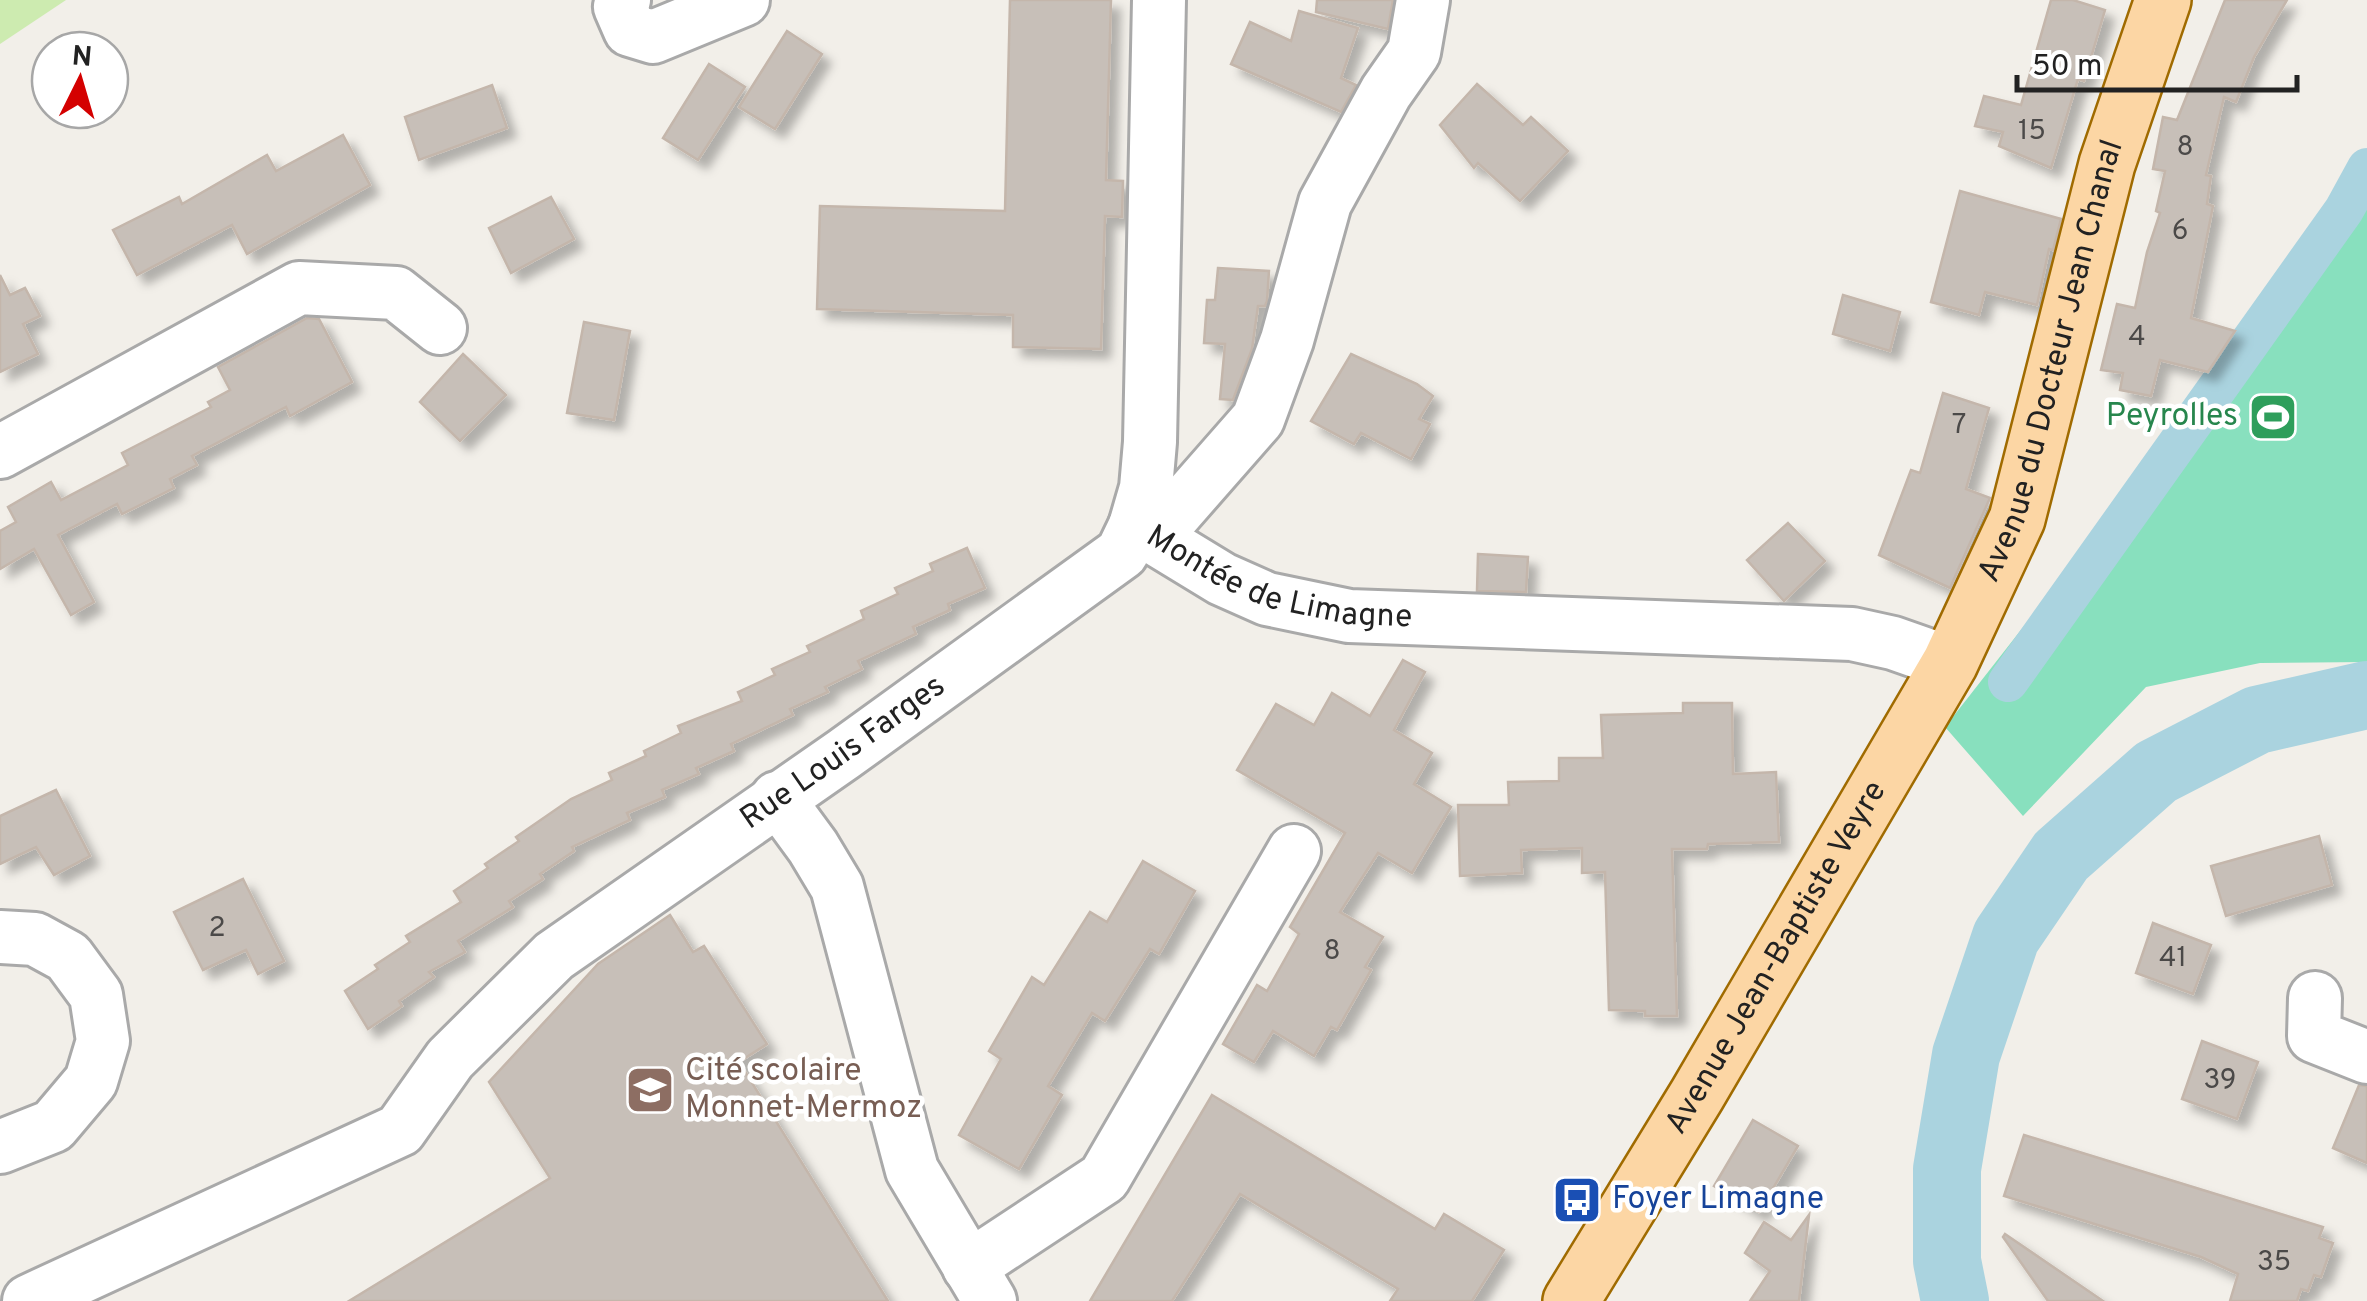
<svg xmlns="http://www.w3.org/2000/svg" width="2367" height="1301" viewBox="0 0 2367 1301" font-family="Overpass,sans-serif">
<defs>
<filter id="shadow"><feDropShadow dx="9" dy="9" stdDeviation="5" flood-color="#0004"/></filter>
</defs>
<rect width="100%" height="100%" fill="#f2efe9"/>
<!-- grass -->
<path fill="#cdebb0" d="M 0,0 L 66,0 L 0,44 Z"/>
<!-- pitch -->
<path fill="#88e0be" d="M 2367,151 L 2367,662 L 2260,663 L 2146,687 L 2023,816 L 1945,727 L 2089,543 Z"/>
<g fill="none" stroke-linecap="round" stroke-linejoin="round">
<!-- canal -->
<path stroke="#aad3df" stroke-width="40" d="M 2008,682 L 2344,210 L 2367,168"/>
<!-- river -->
<path stroke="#aad3df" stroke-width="68" d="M 1955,1301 L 1947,1261 L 1947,1169 L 1966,1055 L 2006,937 L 2061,856 L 2156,772 L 2257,720 L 2367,695"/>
</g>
<!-- building -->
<g fill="#c7bfb8" stroke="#c4b6ab" stroke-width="2.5" filter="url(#shadow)">
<path d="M 1010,0 L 1111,0 L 1106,180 L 1123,181 L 1122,217 L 1105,216 L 1101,349 L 1013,347 L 1013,315 L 817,309 L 820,206 L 1005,211 Z"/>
<path d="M 1317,0 L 1393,0 L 1388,29 L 1316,12 Z"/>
<path d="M 2051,0 L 2073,0 L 2105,10 L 2084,81 L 2078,79 L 2051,168 L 1999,146 L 2003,132 L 1975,126 L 1984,96 L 2021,105 Z"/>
<path d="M 2225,0 L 2287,0 L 2254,57 L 2236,102 L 2224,97 L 2206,175 L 2211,176 L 2207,204 L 2213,206 L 2191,318 L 2235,331 L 2208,372 L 2160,360 L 2151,396 L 2120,390 L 2123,373 L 2101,370 L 2117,304 L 2135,308 L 2147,252 L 2160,213 L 2156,211 L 2165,171 L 2153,169 L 2163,117 L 2177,120 Z"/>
<path d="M 1299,11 L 1358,28 L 1341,78 L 1356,85 L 1341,112 L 1231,64 L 1250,22 L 1291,41 Z"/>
<path d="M 787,31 L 822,54 L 775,129 L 739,107 Z"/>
<path d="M 709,64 L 745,87 L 698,160 L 663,138 Z"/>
<path d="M 1477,84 L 1523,125 L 1531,117 L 1568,151 L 1520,201 L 1478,163 L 1474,168 L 1440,125 Z"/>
<path d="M 492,85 L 507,128 L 419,160 L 405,117 Z"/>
<path d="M 343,135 L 370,185 L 247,254 L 232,225 L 137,275 L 113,230 L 179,197 L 182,204 L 267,155 L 276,171 Z"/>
<path d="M 1960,191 L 2061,219 L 2053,250 L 2049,249 L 2037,305 L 1985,292 L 1979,315 L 1931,302 Z"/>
<path d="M 551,197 L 574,239 L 511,273 L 489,228 Z"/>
<path d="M 1218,268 L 1269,271 L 1267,301 L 1265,306 L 1258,306 L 1252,349 L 1233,400 L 1220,399 L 1225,344 L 1204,343 L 1207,300 L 1215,300 Z"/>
<path d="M 0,275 L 10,295 L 25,288 L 40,316 L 23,324 L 38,354 L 0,372 Z"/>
<path d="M 1843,295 L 1900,312 L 1890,351 L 1833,334 Z"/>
<path d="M 307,318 L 319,319 L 352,382 L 290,416 L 286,407 L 192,456 L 197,465 L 170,479 L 174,488 L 122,514 L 117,504 L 58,535 L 94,602 L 71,615 L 34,549 L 0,569 L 0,531 L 16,522 L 8,507 L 51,482 L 61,500 L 128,465 L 122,453 L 211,407 L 208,402 L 230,390 L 218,367 Z"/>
<path d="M 584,322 L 630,331 L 614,420 L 567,413 Z"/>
<path d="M 463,354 L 506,395 L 460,441 L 420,402 Z"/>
<path d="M 1351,354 L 1417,384 L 1433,396 L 1419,419 L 1430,424 L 1411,459 L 1361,433 L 1354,444 L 1311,421 Z"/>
<path d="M 1943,393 L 1989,408 L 1966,489 L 1990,498 L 1950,588 L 1879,555 L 1911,470 L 1920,473 Z"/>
<path d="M 1788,523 L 1825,561 L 1784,601 L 1747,560 Z"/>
<path d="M 967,548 L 985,588 L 948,604 L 950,610 L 913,627 L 916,634 L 858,661 L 862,669 L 825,687 L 828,692 L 790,709 L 793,715 L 731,744 L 734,751 L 696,768 L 699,774 L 662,790 L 665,797 L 627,813 L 630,820 L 572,847 L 574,851 L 540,874 L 543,879 L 509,901 L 513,907 L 458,941 L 465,952 L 429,972 L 434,977 L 399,1001 L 402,1006 L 368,1029 L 345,991 L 378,969 L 375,965 L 410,942 L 406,936 L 461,902 L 454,891 L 488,868 L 485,864 L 519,841 L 516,837 L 571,799 L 612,780 L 609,773 L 646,756 L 644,751 L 681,733 L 678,726 L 742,701 L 738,692 L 775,675 L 772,669 L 810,652 L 807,646 L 864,619 L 861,611 L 898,594 L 895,588 L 933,571 L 930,564 Z"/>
<path d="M 1478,554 L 1528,557 L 1526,592 L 1477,591 Z"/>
<path d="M 1403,660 L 1425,672 L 1394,730 L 1432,753 L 1414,784 L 1451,807 L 1412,873 L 1378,853 L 1340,912 L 1383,937 L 1365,967 L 1371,970 L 1337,1030 L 1331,1027 L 1314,1056 L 1273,1031 L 1254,1062 L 1223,1044 L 1257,985 L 1267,991 L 1299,934 L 1290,927 L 1345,833 L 1237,770 L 1276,704 L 1314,725 L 1332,693 L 1370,716 Z"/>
<path d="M 1683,703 L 1732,703 L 1733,774 L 1776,772 L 1779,842 L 1708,844 L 1707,849 L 1672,849 L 1677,1016 L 1645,1016 L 1645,1011 L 1609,1010 L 1605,872 L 1582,873 L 1582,848 L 1521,850 L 1522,873 L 1460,876 L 1458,805 L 1509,805 L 1508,782 L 1559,781 L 1559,758 L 1603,758 L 1601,715 L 1683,713 Z"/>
<path d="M 56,790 L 90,856 L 54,875 L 36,847 L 0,864 L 0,816 Z"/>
<path d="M 2319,836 L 2332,885 L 2226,916 L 2211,866 Z"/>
<path d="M 1143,861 L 1195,891 L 1159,954 L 1150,949 L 1105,1021 L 1092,1013 L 1048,1086 L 1062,1095 L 1019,1169 L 959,1135 L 1001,1059 L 989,1051 L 1032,977 L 1044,985 L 1090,912 L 1107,922 Z"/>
<path d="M 243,879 L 284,961 L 258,974 L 246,950 L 203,970 L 174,912 Z"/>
<path d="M 670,915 L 693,952 L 704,946 L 767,1044 L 739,1062 L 888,1301 L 349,1301 L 550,1178 L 489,1082 L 598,964 Z"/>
<path d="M 2153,923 L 2211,945 L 2193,994 L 2136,973 Z"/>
<path d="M 2202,1041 L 2258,1062 L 2237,1119 L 2182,1099 Z"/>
<path d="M 2359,1085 L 2367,1086 L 2367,1163 L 2333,1148 Z"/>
<path d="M 1212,1095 L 1435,1229 L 1444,1214 L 1504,1250 L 1472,1301 L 1390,1301 L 1398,1289 L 1240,1194 L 1172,1301 L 1090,1301 Z"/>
<path d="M 1753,1120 L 1798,1146 L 1759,1212 L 1714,1186 Z"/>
<path d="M 2024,1135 L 2323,1227 L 2319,1238 L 2333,1243 L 2321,1277 L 2314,1275 L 2308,1291 L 2301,1289 L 2297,1301 L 2230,1301 L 2238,1274 L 2201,1257 L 2004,1196 Z"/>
<path d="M 1809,1215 L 1799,1301 L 1750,1301 L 1770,1271 L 1745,1253 L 1764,1222 L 1791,1240 Z"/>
<path d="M 2005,1234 L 2103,1301 L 2048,1301 L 2003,1237 Z"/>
</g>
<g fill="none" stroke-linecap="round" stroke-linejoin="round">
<!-- minor casing -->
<g stroke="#a9a9a9" stroke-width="58">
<g id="minor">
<path d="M 624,0 L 620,7 L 630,30 L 653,37 L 743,0"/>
<path id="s1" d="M 1159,0 L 1150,442 L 1146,488 L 1135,526 L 1222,579 L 1267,599 L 1349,616 L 1852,634 L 1893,643 L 1950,663"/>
<path d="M 0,452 L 299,288 L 396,293 L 440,328"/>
<path d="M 777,798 L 813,847 L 837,887 L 912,1170 L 990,1301"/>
<path d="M 0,937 L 35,939 L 68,957 L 96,995 L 103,1041 L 91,1081 L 53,1126 L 0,1147"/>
<path d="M 2315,998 L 2314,1036 L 2367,1057"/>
<path d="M 969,1267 L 1104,1178 L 1294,851"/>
<path id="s2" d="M 29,1301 L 400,1130 L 450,1059 L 554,956 L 844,754 L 1122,553 L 1135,526 L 1173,516 L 1258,419 L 1287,340 L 1325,203 L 1386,92 L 1414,52 L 1423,0"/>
</g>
</g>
<!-- major casing -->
<g stroke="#a06b00" stroke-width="60">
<g id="major">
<path id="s3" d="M 1571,1301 L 1697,1095 L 1950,663 L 2017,519 L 2107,164 L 2163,0"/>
</g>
</g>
<!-- minor -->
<use href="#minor" stroke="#fff" stroke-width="52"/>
<!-- major -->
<use href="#major" stroke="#fcd6a4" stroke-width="55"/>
</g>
<!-- icons -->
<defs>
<g id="stadium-square" transform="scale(2.5)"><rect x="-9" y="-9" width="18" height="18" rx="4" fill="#2e9e5b" stroke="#fff"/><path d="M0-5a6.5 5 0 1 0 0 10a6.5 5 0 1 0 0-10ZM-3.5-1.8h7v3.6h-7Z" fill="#fff"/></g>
<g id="school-square" transform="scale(2.5)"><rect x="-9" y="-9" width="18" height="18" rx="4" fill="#8d6e63" stroke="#fff"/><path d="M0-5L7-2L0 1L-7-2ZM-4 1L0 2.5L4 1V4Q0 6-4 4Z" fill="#fff"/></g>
<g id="bus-square" transform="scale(2.5)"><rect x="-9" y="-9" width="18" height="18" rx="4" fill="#1a4fb4" stroke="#fff"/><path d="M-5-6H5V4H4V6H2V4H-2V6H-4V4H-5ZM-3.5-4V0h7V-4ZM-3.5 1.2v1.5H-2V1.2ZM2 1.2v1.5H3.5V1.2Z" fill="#fff"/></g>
</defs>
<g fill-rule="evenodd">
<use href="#stadium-square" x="2273" y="417"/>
<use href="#school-square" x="650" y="1090"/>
<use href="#bus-square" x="1577" y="1200"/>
</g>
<g text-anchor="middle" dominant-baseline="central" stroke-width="9" stroke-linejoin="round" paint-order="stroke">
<!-- number labels -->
<g font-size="28" fill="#4b4948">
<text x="2032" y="132">15</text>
<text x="2185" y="148">8</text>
<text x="2180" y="232">6</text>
<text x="2137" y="338">4</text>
<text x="1959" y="426">7</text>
<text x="217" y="929">2</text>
<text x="1332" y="952">8</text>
<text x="2173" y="959">41</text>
<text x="2220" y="1081">39</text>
<text x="2274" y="1263">35</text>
</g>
<!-- street labels -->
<g font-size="32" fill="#222" stroke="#fff">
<text stroke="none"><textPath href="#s3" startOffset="1062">Avenue du Docteur Jean Chanal</textPath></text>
<text stroke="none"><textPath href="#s1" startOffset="685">Montée de Limagne</textPath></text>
<text stroke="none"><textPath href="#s2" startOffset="995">Rue Louis Farges</textPath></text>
<text stroke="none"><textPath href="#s3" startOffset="400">Avenue Jean-Baptiste Veyre</textPath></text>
</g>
<!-- leisure labels -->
<g font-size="32" fill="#27864d" stroke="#fff" text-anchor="end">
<text x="2238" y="417">Peyrolles</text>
</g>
<!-- education labels -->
<g font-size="32" fill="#785e54" stroke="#fff" text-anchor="start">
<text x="685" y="1072">Cité scolaire<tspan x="685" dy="37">Monnet-Mermoz</tspan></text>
</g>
<!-- transit labels -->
<g font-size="32" fill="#164399" stroke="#fff" text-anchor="start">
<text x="1612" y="1200">Foyer Limagne</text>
</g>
</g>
<!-- north arrow -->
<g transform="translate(80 80) rotate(5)"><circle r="48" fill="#ffffff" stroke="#a7a7a7" stroke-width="2.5"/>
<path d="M0-8L18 38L0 25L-18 38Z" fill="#d40000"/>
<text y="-15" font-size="28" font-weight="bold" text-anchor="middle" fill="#222222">N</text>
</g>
<!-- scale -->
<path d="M2017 75v15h280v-15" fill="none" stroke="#222222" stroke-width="5"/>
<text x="2032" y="75" font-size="30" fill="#222222" stroke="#ffffff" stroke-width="8" paint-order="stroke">50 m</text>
</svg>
